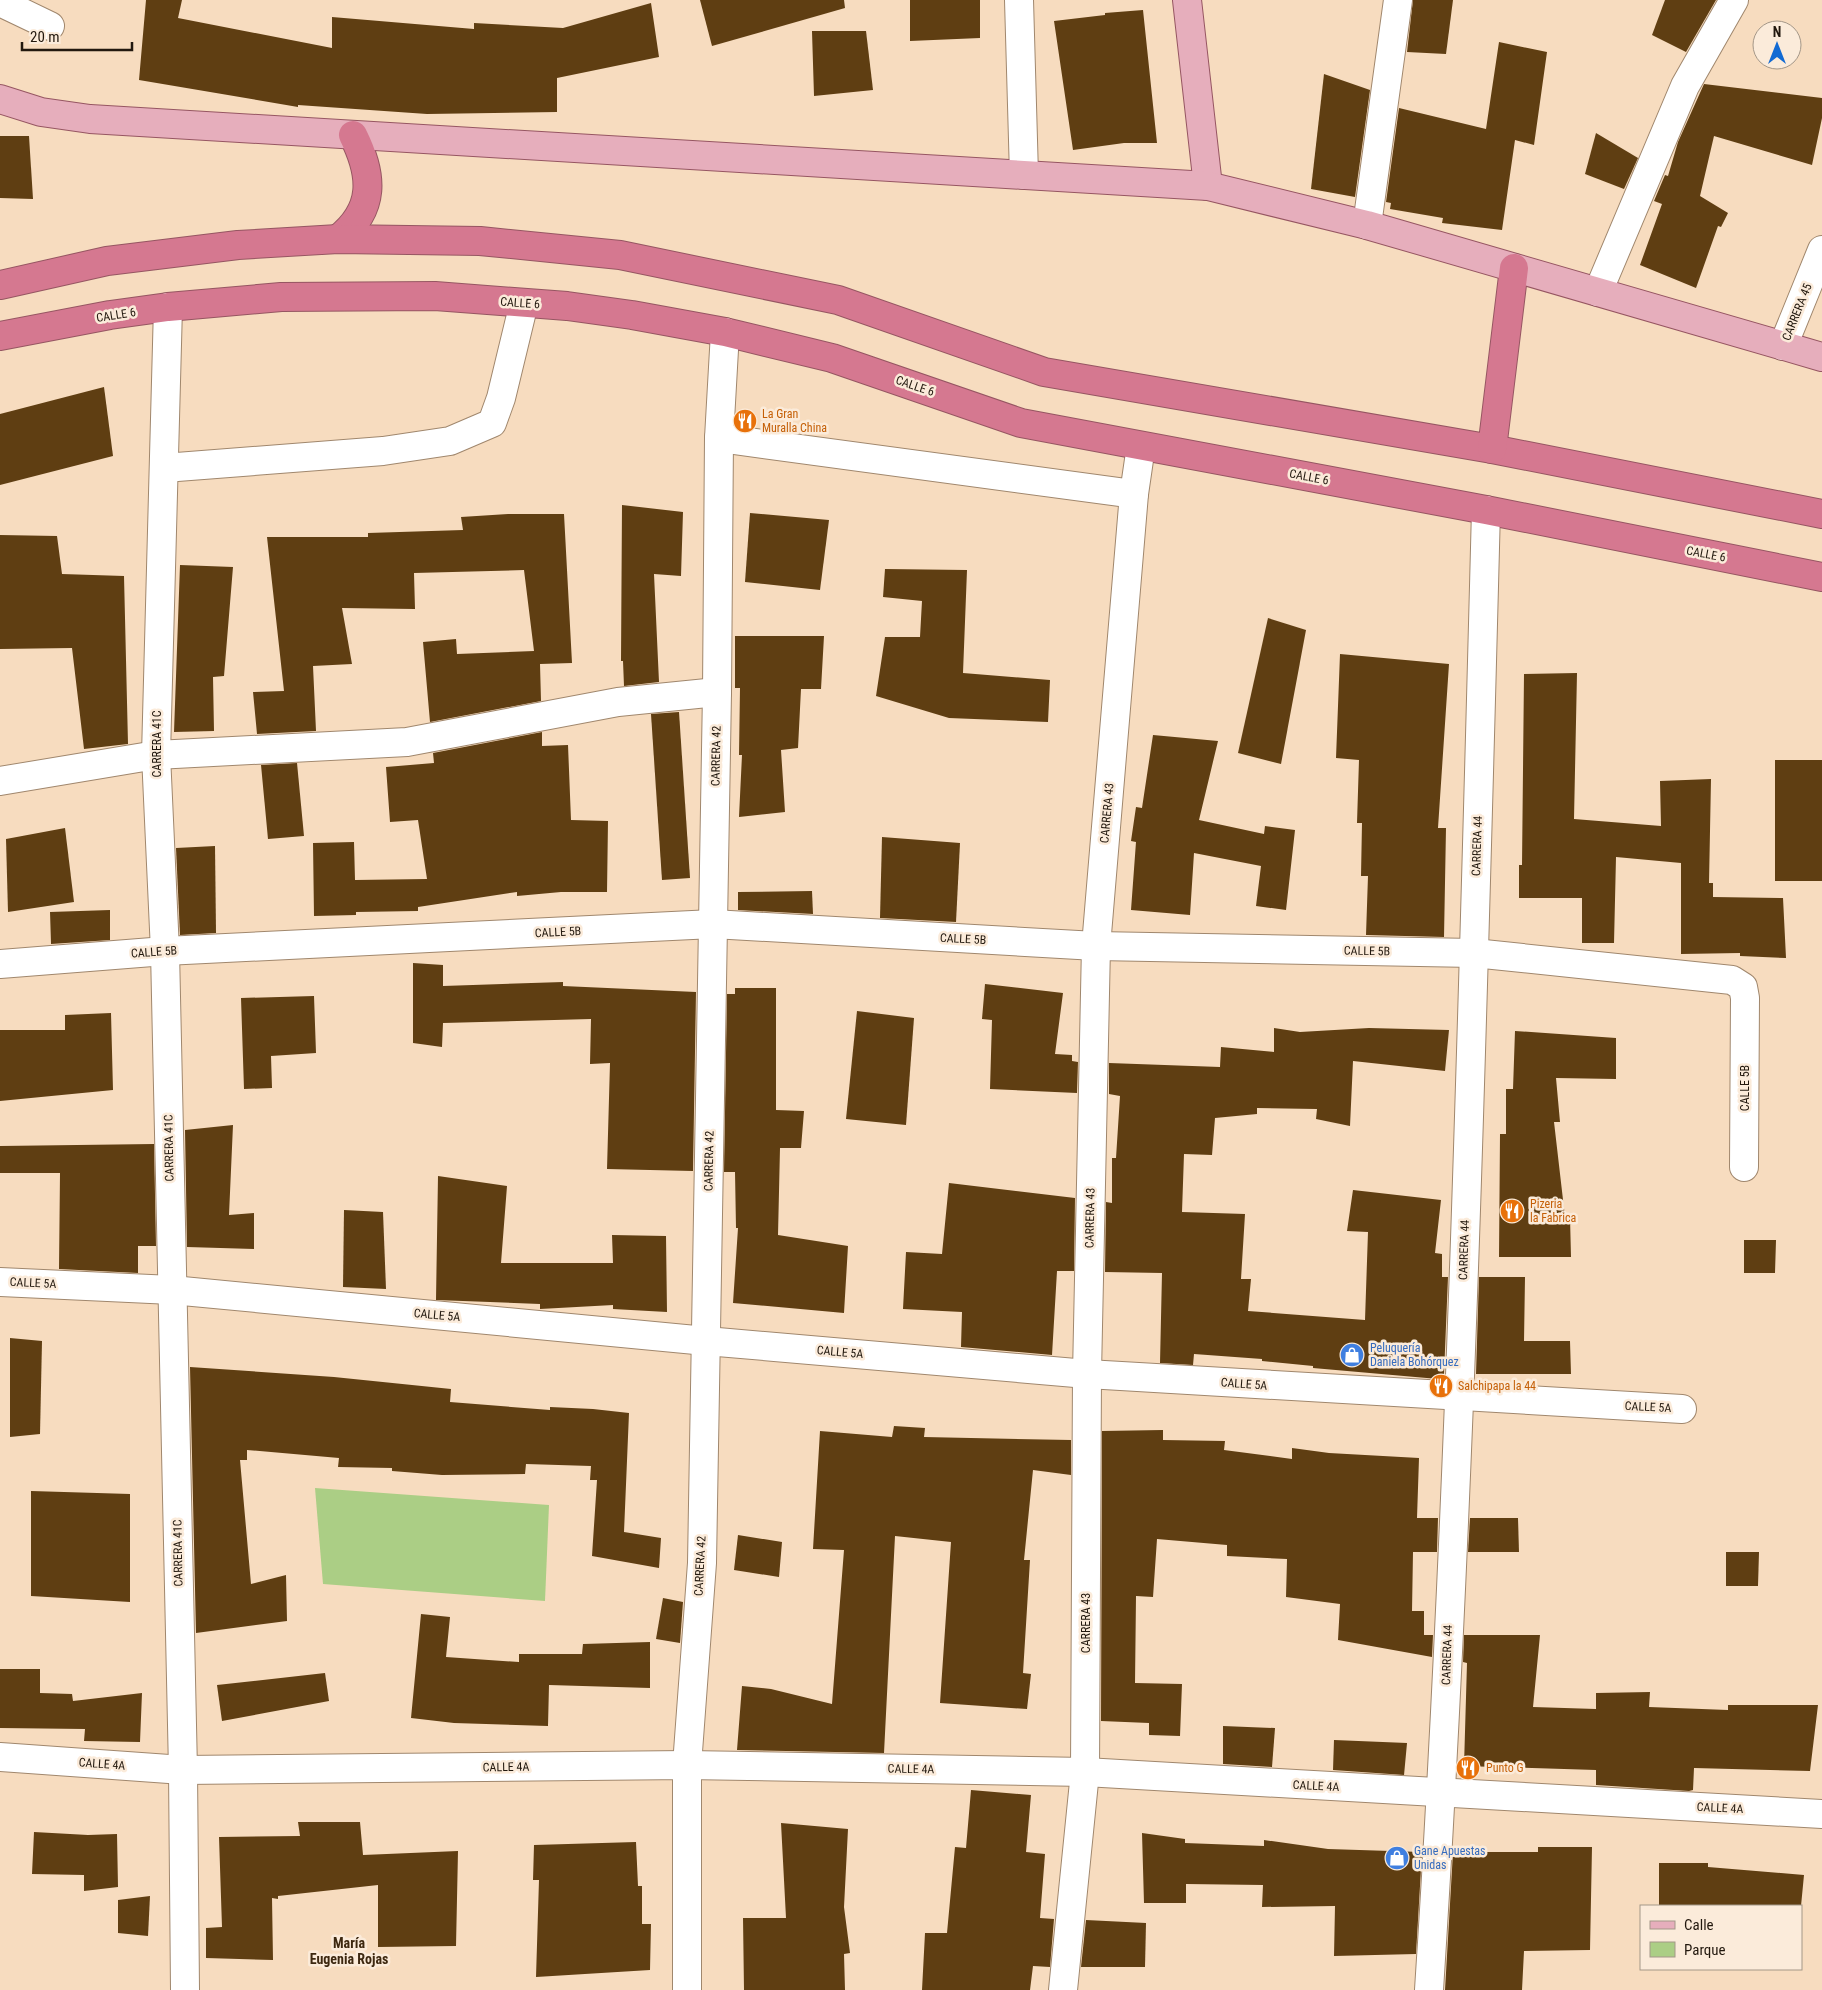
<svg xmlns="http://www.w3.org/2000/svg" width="1822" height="1990" viewBox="0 0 1822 1990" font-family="'Roboto Condensed',sans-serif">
<rect width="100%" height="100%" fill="#f7dcbf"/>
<!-- green -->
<path fill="#abce85" d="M 315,1488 L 549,1505 L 545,1601 L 323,1584 Z"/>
<!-- building -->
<g fill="#5f3e12">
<path d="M 146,0 L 182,0 L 178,18 L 332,48 L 332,17 L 474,29 L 474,23 L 563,28 L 651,3 L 659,57 L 557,78 L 557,112 L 427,114 L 298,105 L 298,107 L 139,80 Z"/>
<path d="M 700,0 L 844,0 L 845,8 L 712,46 Z"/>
<path d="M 910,0 L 980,0 L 980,38 L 910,41 Z"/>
<path d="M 1413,0 L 1453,0 L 1446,54 L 1407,52 Z"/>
<path d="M 1665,0 L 1716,0 L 1686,52 L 1652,35 Z"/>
<path d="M 1143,10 L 1157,143 L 1124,143 L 1073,150 L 1054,21 L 1105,15 L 1105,13 Z"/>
<path d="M 812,31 L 866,31 L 873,90 L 814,96 Z"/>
<path d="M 1499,42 L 1547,52 L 1534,145 L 1515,140 L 1502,230 L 1442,223 L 1443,218 L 1390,209 L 1391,203 L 1386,202 L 1399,108 L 1486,129 Z"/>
<path d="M 1324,74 L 1370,90 L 1355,197 L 1311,189 Z"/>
<path d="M 1704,84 L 1822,98 L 1822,118 L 1812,165 L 1714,136 L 1700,196 L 1728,213 L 1721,227 L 1718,226 L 1696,288 L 1640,265 L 1662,204 L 1654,201 L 1665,175 L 1668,176 L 1678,142 Z"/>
<path d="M 1596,133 L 1638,158 L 1624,189 L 1585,174 Z"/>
<path d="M 0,136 L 29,136 L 33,199 L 0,198 Z"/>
<path d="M 104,387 L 113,456 L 0,485 L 0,414 Z"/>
<path d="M 622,505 L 683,512 L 681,576 L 654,574 L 659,682 L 624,686 L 623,661 L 621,661 Z"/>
<path d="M 750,513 L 829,520 L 820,590 L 745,582 Z"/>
<path d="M 508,514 L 564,514 L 572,663 L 540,664 L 541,701 L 430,722 L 423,642 L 456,639 L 457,654 L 534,651 L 524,570 L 414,573 L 415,609 L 342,608 L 352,664 L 313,666 L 316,731 L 257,734 L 253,692 L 284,691 L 267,537 L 368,537 L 368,533 L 463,530 L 461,517 Z"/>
<path d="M 0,535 L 57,536 L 62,574 L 124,576 L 128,744 L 84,749 L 72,648 L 0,649 Z"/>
<path d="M 180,565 L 233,567 L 224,676 L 213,677 L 214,731 L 174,732 Z"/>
<path d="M 885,569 L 967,570 L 963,673 L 1050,680 L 1048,722 L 949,718 L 876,696 L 885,637 L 920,637 L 922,601 L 883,597 Z"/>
<path d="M 1268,618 L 1306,630 L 1281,764 L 1238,753 Z"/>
<path d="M 735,636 L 824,636 L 821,689 L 801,689 L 798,748 L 781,750 L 785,812 L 739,817 L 742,755 L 739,755 L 740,688 L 735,688 Z"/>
<path d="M 1340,654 L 1449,664 L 1438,828 L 1446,828 L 1444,937 L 1366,935 L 1368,876 L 1361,876 L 1362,823 L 1357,823 L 1359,760 L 1336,758 Z"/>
<path d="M 1577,673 L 1574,819 L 1661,826 L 1660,781 L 1711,779 L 1709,883 L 1713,883 L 1713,897 L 1783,898 L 1786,958 L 1740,956 L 1740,953 L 1681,954 L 1681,863 L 1616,857 L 1614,943 L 1582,943 L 1582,898 L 1519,898 L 1519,865 L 1522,865 L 1524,674 Z"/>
<path d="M 679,712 L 690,878 L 662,880 L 651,714 Z"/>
<path d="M 542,732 L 542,746 L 568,745 L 571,820 L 608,821 L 607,892 L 561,892 L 517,896 L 517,892 L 418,907 L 418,911 L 356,912 L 356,915 L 314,916 L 313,843 L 354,842 L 355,880 L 427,879 L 418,820 L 390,822 L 386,767 L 434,763 L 433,753 Z"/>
<path d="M 1153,735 L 1218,741 L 1199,820 L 1264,834 L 1265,826 L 1295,830 L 1286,910 L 1256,906 L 1261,866 L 1194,853 L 1190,915 L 1131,910 L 1136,842 L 1131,841 L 1136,807 L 1142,808 Z"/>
<rect x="1775" y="760" width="47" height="121"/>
<path d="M 297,763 L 304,836 L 268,839 L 261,765 Z"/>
<path d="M 65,828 L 74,902 L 8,912 L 6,839 Z"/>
<path d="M 882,837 L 960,843 L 956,922 L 880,918 Z"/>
<path d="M 215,846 L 216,933 L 180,935 L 176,848 Z"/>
<path d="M 812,891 L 813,914 L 738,910 L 738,892 Z"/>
<path d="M 110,910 L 110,940 L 51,944 L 50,912 Z"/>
<path d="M 413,963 L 443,965 L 443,986 L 563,982 L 563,986 L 696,992 L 693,1171 L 607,1169 L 610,1063 L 590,1064 L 591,1019 L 443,1023 L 442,1047 L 413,1043 Z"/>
<path d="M 985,984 L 1063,993 L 1055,1054 L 1072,1055 L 1072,1061 L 1078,1062 L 1077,1093 L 990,1089 L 992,1020 L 982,1019 Z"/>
<path d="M 735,988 L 776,988 L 776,1110 L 804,1111 L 801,1148 L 780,1148 L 778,1235 L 848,1246 L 844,1313 L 733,1303 L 738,1228 L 736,1228 L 735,1172 L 724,1172 L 727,994 L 735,994 Z"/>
<path d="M 314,996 L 316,1053 L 271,1056 L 272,1088 L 244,1089 L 241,998 Z"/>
<path d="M 857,1011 L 914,1018 L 906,1125 L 846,1119 Z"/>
<path d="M 111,1013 L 113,1090 L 0,1101 L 0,1030 L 65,1030 L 65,1015 Z"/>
<path d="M 1274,1028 L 1300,1032 L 1369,1028 L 1449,1030 L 1445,1071 L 1353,1061 L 1350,1126 L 1316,1119 L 1317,1109 L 1257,1108 L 1257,1114 L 1215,1118 L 1212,1155 L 1184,1154 L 1182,1212 L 1245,1214 L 1241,1279 L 1251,1279 L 1248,1311 L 1365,1320 L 1368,1232 L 1347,1231 L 1353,1190 L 1441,1200 L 1435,1253 L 1442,1254 L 1442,1277 L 1448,1277 L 1444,1374 L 1438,1374 L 1438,1379 L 1313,1368 L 1313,1366 L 1262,1361 L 1262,1359 L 1194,1354 L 1193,1365 L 1160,1363 L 1162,1273 L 1105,1272 L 1106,1202 L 1112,1203 L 1112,1158 L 1116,1158 L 1120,1096 L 1109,1094 L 1109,1063 L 1220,1067 L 1221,1047 L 1274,1052 Z"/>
<path d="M 1515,1031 L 1616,1038 L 1616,1079 L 1556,1078 L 1560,1122 L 1554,1122 L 1565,1217 L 1570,1217 L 1571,1257 L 1499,1257 L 1500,1134 L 1506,1134 L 1506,1089 L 1513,1089 Z"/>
<path d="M 233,1125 L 229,1215 L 254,1213 L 254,1249 L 187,1247 L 185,1130 Z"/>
<path d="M 154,1144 L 156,1246 L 138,1246 L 138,1273 L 59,1269 L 60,1173 L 0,1173 L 0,1146 Z"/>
<path d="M 438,1176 L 507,1186 L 501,1263 L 613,1263 L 612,1235 L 666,1236 L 667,1312 L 613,1309 L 613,1305 L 540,1309 L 540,1304 L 436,1300 Z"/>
<path d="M 949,1183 L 1075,1198 L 1074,1271 L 1057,1271 L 1052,1355 L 961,1347 L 962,1312 L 903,1309 L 906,1252 L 942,1254 Z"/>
<path d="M 344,1210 L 383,1212 L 386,1289 L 343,1287 Z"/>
<path d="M 1744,1240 L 1776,1240 L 1775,1273 L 1744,1273 Z"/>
<path d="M 1479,1277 L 1525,1277 L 1524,1341 L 1570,1341 L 1571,1374 L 1476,1374 Z"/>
<path d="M 10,1338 L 42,1341 L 40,1434 L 10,1437 Z"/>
<path d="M 190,1367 L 334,1377 L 451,1389 L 450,1402 L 550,1410 L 550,1407 L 593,1409 L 629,1413 L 624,1532 L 661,1538 L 659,1568 L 592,1556 L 597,1480 L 590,1480 L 591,1466 L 526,1464 L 525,1474 L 442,1475 L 392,1471 L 392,1468 L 338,1467 L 339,1458 L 247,1450 L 247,1460 L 240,1460 L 251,1584 L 286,1575 L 287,1621 L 196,1633 Z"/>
<path d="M 894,1426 L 925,1428 L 924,1437 L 1071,1440 L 1071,1475 L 1033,1470 L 1024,1560 L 1030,1560 L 1023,1673 L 1031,1674 L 1027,1709 L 940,1703 L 951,1542 L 895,1536 L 884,1753 L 737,1750 L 742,1686 L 771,1689 L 832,1704 L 844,1550 L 813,1549 L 820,1431 L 892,1437 Z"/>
<path d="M 1163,1430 L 1163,1440 L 1225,1441 L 1224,1450 L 1292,1459 L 1292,1448 L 1329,1453 L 1419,1458 L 1417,1518 L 1438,1518 L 1437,1552 L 1413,1552 L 1412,1611 L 1424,1611 L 1424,1635 L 1433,1635 L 1432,1657 L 1338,1640 L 1340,1604 L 1286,1597 L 1287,1559 L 1227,1556 L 1227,1545 L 1157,1539 L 1153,1597 L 1136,1596 L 1135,1683 L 1182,1684 L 1180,1736 L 1149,1735 L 1149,1723 L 1101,1721 L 1102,1431 Z"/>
<path d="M 31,1491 L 130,1494 L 130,1602 L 31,1596 Z"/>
<path d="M 1470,1518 L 1518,1518 L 1519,1552 L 1468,1552 Z"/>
<path d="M 738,1535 L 782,1542 L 779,1577 L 734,1570 Z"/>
<path d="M 1726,1552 L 1759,1552 L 1758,1586 L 1726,1586 Z"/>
<path d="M 663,1598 L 683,1602 L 680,1643 L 656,1639 Z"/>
<path d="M 421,1614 L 450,1617 L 446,1657 L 519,1662 L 519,1654 L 582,1654 L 583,1644 L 650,1642 L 650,1688 L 549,1685 L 548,1726 L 454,1723 L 411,1718 Z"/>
<path d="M 1464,1635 L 1540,1635 L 1533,1707 L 1596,1709 L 1596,1693 L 1650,1692 L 1649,1707 L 1728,1710 L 1728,1705 L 1818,1705 L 1810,1771 L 1694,1768 L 1693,1790 L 1689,1791 L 1596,1785 L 1596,1770 L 1464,1766 L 1467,1663 L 1463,1662 Z"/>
<path d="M 0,1669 L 40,1669 L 40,1693 L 72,1694 L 73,1701 L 142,1693 L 140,1742 L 84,1741 L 85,1729 L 0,1728 Z"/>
<path d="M 325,1673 L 329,1701 L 222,1721 L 217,1685 Z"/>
<path d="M 1223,1726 L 1275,1728 L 1272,1767 L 1223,1764 Z"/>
<path d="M 1334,1740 L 1407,1743 L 1404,1775 L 1333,1770 Z"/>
<path d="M 971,1790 L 1031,1795 L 1026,1852 L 1045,1854 L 1040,1918 L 1054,1919 L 1050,1967 L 1033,1966 L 1030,1990 L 922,1990 L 925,1933 L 947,1933 L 955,1847 L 966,1848 Z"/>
<path d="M 298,1822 L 360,1822 L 363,1855 L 458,1851 L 456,1946 L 378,1947 L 378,1885 L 278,1896 L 278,1899 L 272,1898 L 273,1960 L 206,1958 L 206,1928 L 222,1927 L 219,1837 L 300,1836 Z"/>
<path d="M 781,1823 L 848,1829 L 844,1907 L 850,1953 L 844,1954 L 845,1990 L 744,1990 L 743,1918 L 786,1918 Z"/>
<path d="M 34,1832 L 88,1835 L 117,1834 L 118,1887 L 84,1891 L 84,1875 L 32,1874 Z"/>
<path d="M 1142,1833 L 1185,1839 L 1185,1843 L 1264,1846 L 1264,1840 L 1328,1849 L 1422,1852 L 1416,1954 L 1334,1956 L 1335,1906 L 1262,1907 L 1263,1885 L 1186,1884 L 1186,1903 L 1144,1903 Z"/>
<path d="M 636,1842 L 638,1886 L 642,1886 L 642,1924 L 651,1924 L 650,1970 L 536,1977 L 539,1880 L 533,1880 L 534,1845 Z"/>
<path d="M 1538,1847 L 1592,1847 L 1590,1950 L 1524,1951 L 1522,1990 L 1445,1990 L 1453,1852 L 1538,1852 Z"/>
<path d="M 1659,1863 L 1708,1863 L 1708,1867 L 1804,1875 L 1801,1906 L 1659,1906 Z"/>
<path d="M 150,1896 L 148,1936 L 118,1933 L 118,1900 Z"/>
<path d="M 1086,1920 L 1146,1923 L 1145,1967 L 1081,1967 Z"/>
</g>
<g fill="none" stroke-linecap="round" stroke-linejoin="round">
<!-- minor casing -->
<g stroke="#a0876d" stroke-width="30">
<g id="minor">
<path d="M 1019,0 L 1024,175"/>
<path d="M 0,2 L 50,26"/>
<path d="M 1367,225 L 1398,0"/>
<path d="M 1598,292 L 1685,86 L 1734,0"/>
<path d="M 168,307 L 156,755 L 165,951 L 183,1770 L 185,1990"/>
<path d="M 1783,346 L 1822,250"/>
<path d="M 719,438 L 1134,494"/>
<path d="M 164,468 L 383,451 L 450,441 L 492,423 L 501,398 L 524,303"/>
<path d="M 0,781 L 156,755 L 407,742 L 618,702 L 717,692"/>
<path d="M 0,964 L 165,951 L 713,924 L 1096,946 L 1474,953 L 1732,980 L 1743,987 L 1745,998 L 1744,1167"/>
<path d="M 0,1282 L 172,1290 L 706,1341 L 1087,1374 L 1682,1409"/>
<path d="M 0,1757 L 183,1770 L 687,1765 L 1085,1772 L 1822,1814"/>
<path d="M 687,1990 L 687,1765 L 702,1563 L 717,692 L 719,438 L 725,332"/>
<path d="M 1063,1990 L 1085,1772 L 1087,1374 L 1096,946 L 1134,494 L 1141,446"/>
<path d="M 1429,1990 C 1461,1497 1473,1004 1486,510"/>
</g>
</g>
<!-- major casing -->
<g stroke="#965662" stroke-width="30">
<g id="major">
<path d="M 1187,0 L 1208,186"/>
<path d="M 0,99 L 41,112 L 90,119 L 1208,186 L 1367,225 L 1822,357"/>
</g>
</g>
<!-- highway casing -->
<g stroke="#965662" stroke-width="30">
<g id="highway">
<path d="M 338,239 C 376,209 373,175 353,135"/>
<path d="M 0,285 L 107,261 L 238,245 L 338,239 L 480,241 L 620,255 L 838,300 L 1044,372 L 1492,449 L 1822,514"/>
<path d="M 0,336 L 110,315 L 168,307 L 281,297 L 435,296 L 567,306 L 632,315 L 725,332 L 832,358 L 1021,423 L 1486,510 L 1822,577"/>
<path d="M 1492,449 L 1514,268"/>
</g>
</g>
<!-- minor -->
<use href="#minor" stroke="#fff" stroke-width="28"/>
<!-- major -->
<use href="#major" stroke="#e6aebc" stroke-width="28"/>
<!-- highway -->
<use href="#highway" stroke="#d57890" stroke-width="28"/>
</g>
<!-- icons -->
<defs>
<g id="restaurant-disc" transform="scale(1.25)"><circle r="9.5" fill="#e8710a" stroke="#fbebda"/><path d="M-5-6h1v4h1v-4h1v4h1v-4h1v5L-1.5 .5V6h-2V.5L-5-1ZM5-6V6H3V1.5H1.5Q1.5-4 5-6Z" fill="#fff"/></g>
<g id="shop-disc" transform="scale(1.25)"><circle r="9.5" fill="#3f7fe0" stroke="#fbebda"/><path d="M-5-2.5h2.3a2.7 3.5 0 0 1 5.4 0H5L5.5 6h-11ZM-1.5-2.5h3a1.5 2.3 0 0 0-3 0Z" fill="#fff"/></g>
</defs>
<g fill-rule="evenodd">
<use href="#restaurant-disc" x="745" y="421"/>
<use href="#restaurant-disc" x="1512" y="1211"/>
<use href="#shop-disc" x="1352" y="1355"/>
<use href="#restaurant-disc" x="1441" y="1386"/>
<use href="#restaurant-disc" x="1468" y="1768"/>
<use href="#shop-disc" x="1397" y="1858"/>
</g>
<g text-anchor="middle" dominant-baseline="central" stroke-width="5" stroke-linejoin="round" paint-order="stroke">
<!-- street labels -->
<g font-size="12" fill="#22180e" stroke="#fbebda">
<text transform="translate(520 303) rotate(4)">CALLE 6</text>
<text transform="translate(1797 312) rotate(-68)">CARRERA 45</text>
<text transform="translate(116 315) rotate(-9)">CALLE 6</text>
<text transform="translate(915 386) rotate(19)">CALLE 6</text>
<text transform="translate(1309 477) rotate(11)">CALLE 6</text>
<text transform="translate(1706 554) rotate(11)">CALLE 6</text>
<text transform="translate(157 744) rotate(-90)">CARRERA 41C</text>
<text transform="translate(716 756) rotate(-89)">CARRERA 42</text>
<text transform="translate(1107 813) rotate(-85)">CARRERA 43</text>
<text transform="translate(1477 846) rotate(-88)">CARRERA 44</text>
<text transform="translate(558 932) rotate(-3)">CALLE 5B</text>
<text transform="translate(963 939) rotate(3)">CALLE 5B</text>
<text transform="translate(1367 951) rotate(1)">CALLE 5B</text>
<text transform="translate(154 952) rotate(-4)">CALLE 5B</text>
<text transform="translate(1745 1088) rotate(-90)">CALLE 5B</text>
<text transform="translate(169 1148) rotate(-91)">CARRERA 41C</text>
<text transform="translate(709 1161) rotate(-89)">CARRERA 42</text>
<text transform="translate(1090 1218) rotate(-89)">CARRERA 43</text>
<text transform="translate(1464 1250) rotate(-88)">CARRERA 44</text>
<text transform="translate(33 1283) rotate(3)">CALLE 5A</text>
<text transform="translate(437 1315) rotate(5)">CALLE 5A</text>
<text transform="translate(840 1352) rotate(5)">CALLE 5A</text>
<text transform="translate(1244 1384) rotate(4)">CALLE 5A</text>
<text transform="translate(1648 1407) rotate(3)">CALLE 5A</text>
<text transform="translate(178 1553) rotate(-91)">CARRERA 41C</text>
<text transform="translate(700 1566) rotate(-87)">CARRERA 42</text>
<text transform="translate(1086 1623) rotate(-90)">CARRERA 43</text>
<text transform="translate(1447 1655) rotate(-88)">CARRERA 44</text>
<text transform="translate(102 1764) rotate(4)">CALLE 4A</text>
<text transform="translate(506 1767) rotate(-1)">CALLE 4A</text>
<text transform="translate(911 1769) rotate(1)">CALLE 4A</text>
<text transform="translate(1316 1786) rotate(3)">CALLE 4A</text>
<text transform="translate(1720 1808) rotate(3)">CALLE 4A</text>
</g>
<!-- food labels -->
<g font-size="12" fill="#c56008" stroke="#fbebda" text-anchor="start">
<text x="762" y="414">La Gran<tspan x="762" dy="14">Muralla China</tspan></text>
<text x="1530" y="1204">Pizeria<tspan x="1530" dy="14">la Fabrica</tspan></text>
<text x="1458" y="1386">Salchipapa la 44</text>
<text x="1486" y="1768">Punto G</text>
</g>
<!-- shop labels -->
<g font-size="12" fill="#366cbe" stroke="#fbebda" text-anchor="start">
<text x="1370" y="1348">Peluquería<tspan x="1370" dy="14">Daniela Bohórquez</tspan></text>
<text x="1414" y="1851">Gane Apuestas<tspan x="1414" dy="14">Unidas</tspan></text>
</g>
<!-- neighbourhood labels -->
<g font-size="14" font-weight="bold" fill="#3d2810" stroke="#fbebda">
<text x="349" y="1943">María<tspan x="349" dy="16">Eugenia Rojas</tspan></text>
</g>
</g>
<!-- legend -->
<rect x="1640" y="1905" width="162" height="65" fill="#fbebda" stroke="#a49788"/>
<rect x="1650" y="1921" width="25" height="8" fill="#e6aebc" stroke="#a49788"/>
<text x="1684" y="1930" font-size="15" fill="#22180e">Calle</text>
<rect x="1650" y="1942" width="25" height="15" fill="#abce85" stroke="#a49788"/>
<text x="1684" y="1955" font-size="15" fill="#22180e">Parque</text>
<!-- north arrow -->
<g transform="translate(1777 45)"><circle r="24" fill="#fbebda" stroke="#a49788"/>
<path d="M0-4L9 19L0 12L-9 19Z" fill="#126ad3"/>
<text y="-8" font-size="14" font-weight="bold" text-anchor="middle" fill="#22180e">N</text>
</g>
<!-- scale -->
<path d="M22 42v8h110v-8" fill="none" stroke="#22180e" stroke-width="2.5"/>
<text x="30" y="42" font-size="15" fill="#22180e" stroke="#fbebda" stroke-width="4" paint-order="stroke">20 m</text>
</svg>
